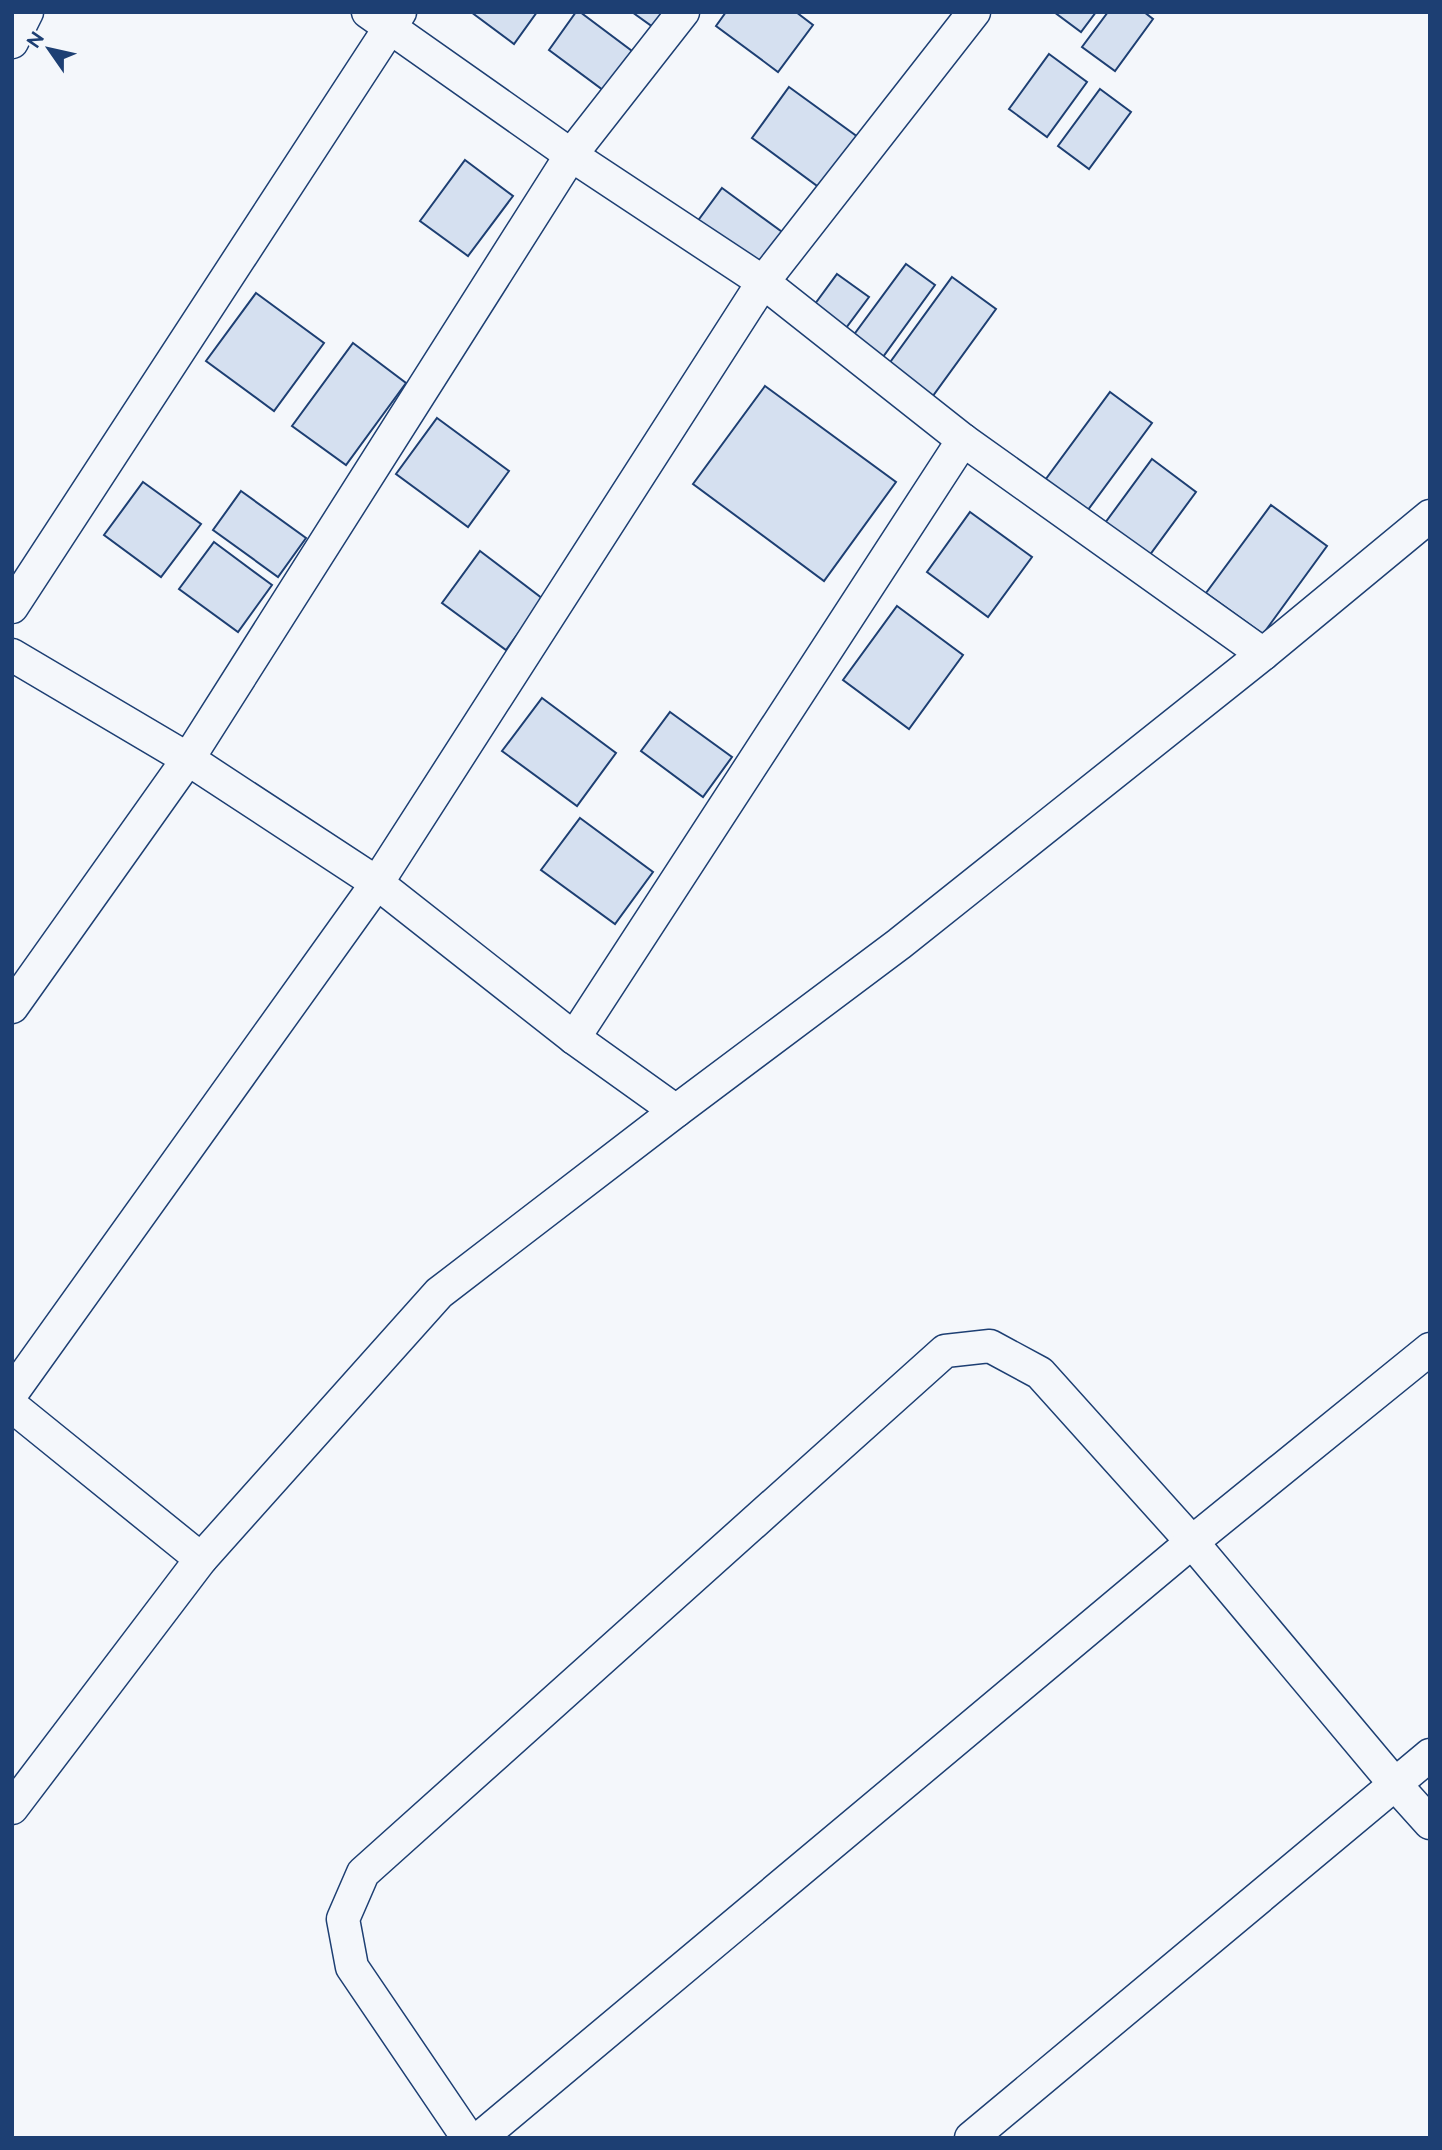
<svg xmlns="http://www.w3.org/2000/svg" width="1442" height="2150" viewBox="0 0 1442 2150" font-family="Raleway,sans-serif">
<rect width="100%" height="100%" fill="#f4f7fb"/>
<!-- building -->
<g fill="#d5e0f0" stroke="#1d3f73" stroke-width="2">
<path d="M 471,12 L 537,12 L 514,44 Z"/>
<path d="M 576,12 L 580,12 L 632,51 L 603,90 L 549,50 Z"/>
<path d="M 632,12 L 664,12 L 653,27 Z"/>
<path d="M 726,12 L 796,12 L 813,25 L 778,72 L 716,26 Z"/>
<path d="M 1054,12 L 1096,12 L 1081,32 Z"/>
<path d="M 1108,12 L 1144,12 L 1153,19 L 1115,71 L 1082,47 Z"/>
<path d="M 1049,54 L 1087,82 L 1047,137 L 1009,109 Z"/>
<path d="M 789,87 L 862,140 L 824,191 L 752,138 Z"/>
<path d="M 1100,89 L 1131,112 L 1089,169 L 1058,146 Z"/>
<path d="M 465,160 L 513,196 L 468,256 L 420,221 Z"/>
<path d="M 722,188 L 789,237 L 761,276 L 694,226 Z"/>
<path d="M 906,264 L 935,285 L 880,361 L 850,340 Z"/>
<path d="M 837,274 L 869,297 L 843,332 L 812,308 Z"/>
<path d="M 952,277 L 996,309 L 927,404 L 883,372 Z"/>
<path d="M 256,293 L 324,343 L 274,411 L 206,361 Z"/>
<path d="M 353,343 L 406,383 L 346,465 L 292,426 Z"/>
<path d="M 765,386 L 896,482 L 824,581 L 693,484 Z"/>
<path d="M 1110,392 L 1152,423 L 1082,518 L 1040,487 Z"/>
<path d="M 437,418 L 509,471 L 468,527 L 396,474 Z"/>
<path d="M 1152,459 L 1196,492 L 1149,556 L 1105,523 Z"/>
<path d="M 143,482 L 201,524 L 161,577 L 104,535 Z"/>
<path d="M 241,491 L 306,538 L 278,577 L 213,530 Z"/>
<path d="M 1271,505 L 1327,546 L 1263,634 L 1206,593 Z"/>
<path d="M 970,512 L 1032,557 L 988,617 L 927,572 Z"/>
<path d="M 214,542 L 272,585 L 238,632 L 179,589 Z"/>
<path d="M 480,551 L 543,599 L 506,650 L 442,603 Z"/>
<path d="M 897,606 L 963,655 L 909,729 L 843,680 Z"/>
<path d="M 542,698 L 616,753 L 577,806 L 502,751 Z"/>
<path d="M 670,712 L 732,757 L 703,797 L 641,751 Z"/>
<path d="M 580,818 L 653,872 L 615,924 L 541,870 Z"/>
</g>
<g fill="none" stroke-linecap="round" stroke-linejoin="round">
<!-- street casing -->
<g stroke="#1d3f73" stroke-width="35">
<g id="street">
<path d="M 368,12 L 571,155 L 763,282 L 963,440 L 1263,654"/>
<path d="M 12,42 L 27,12"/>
<path d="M 12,607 L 400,12"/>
<path d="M 12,655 L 188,759 L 377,883 L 574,1038 L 676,1111"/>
<path d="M 12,1007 L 188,759 L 571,155 L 683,12"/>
<path d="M 574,1038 L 963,440"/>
<path d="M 12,1393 L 377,883 L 763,282 L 974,12"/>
<path d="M 12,1406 L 201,1559"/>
<path d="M 12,1808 L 201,1559 L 439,1293 L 676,1111 L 899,944 L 1263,654 L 1430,516"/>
<path d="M 468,2138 L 352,1967 L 343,1919 L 363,1873 L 945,1351 L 990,1346 L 1040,1373 L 1192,1542 L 1394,1783 L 1430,1823"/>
<path d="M 480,2138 L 1192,1542 L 1430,1349"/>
<path d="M 971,2138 L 1430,1755"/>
</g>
</g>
<!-- street -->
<use href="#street" stroke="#f4f7fb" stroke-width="32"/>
</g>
<!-- border -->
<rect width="1442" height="2150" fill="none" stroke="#1d3f73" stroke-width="28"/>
<!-- north arrow -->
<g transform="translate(49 49) rotate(304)" stroke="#f4f7fb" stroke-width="5" paint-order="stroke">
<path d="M0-5L12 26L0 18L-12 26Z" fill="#1d3f73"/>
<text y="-10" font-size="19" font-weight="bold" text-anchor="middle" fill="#1d3f73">N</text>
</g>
</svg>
